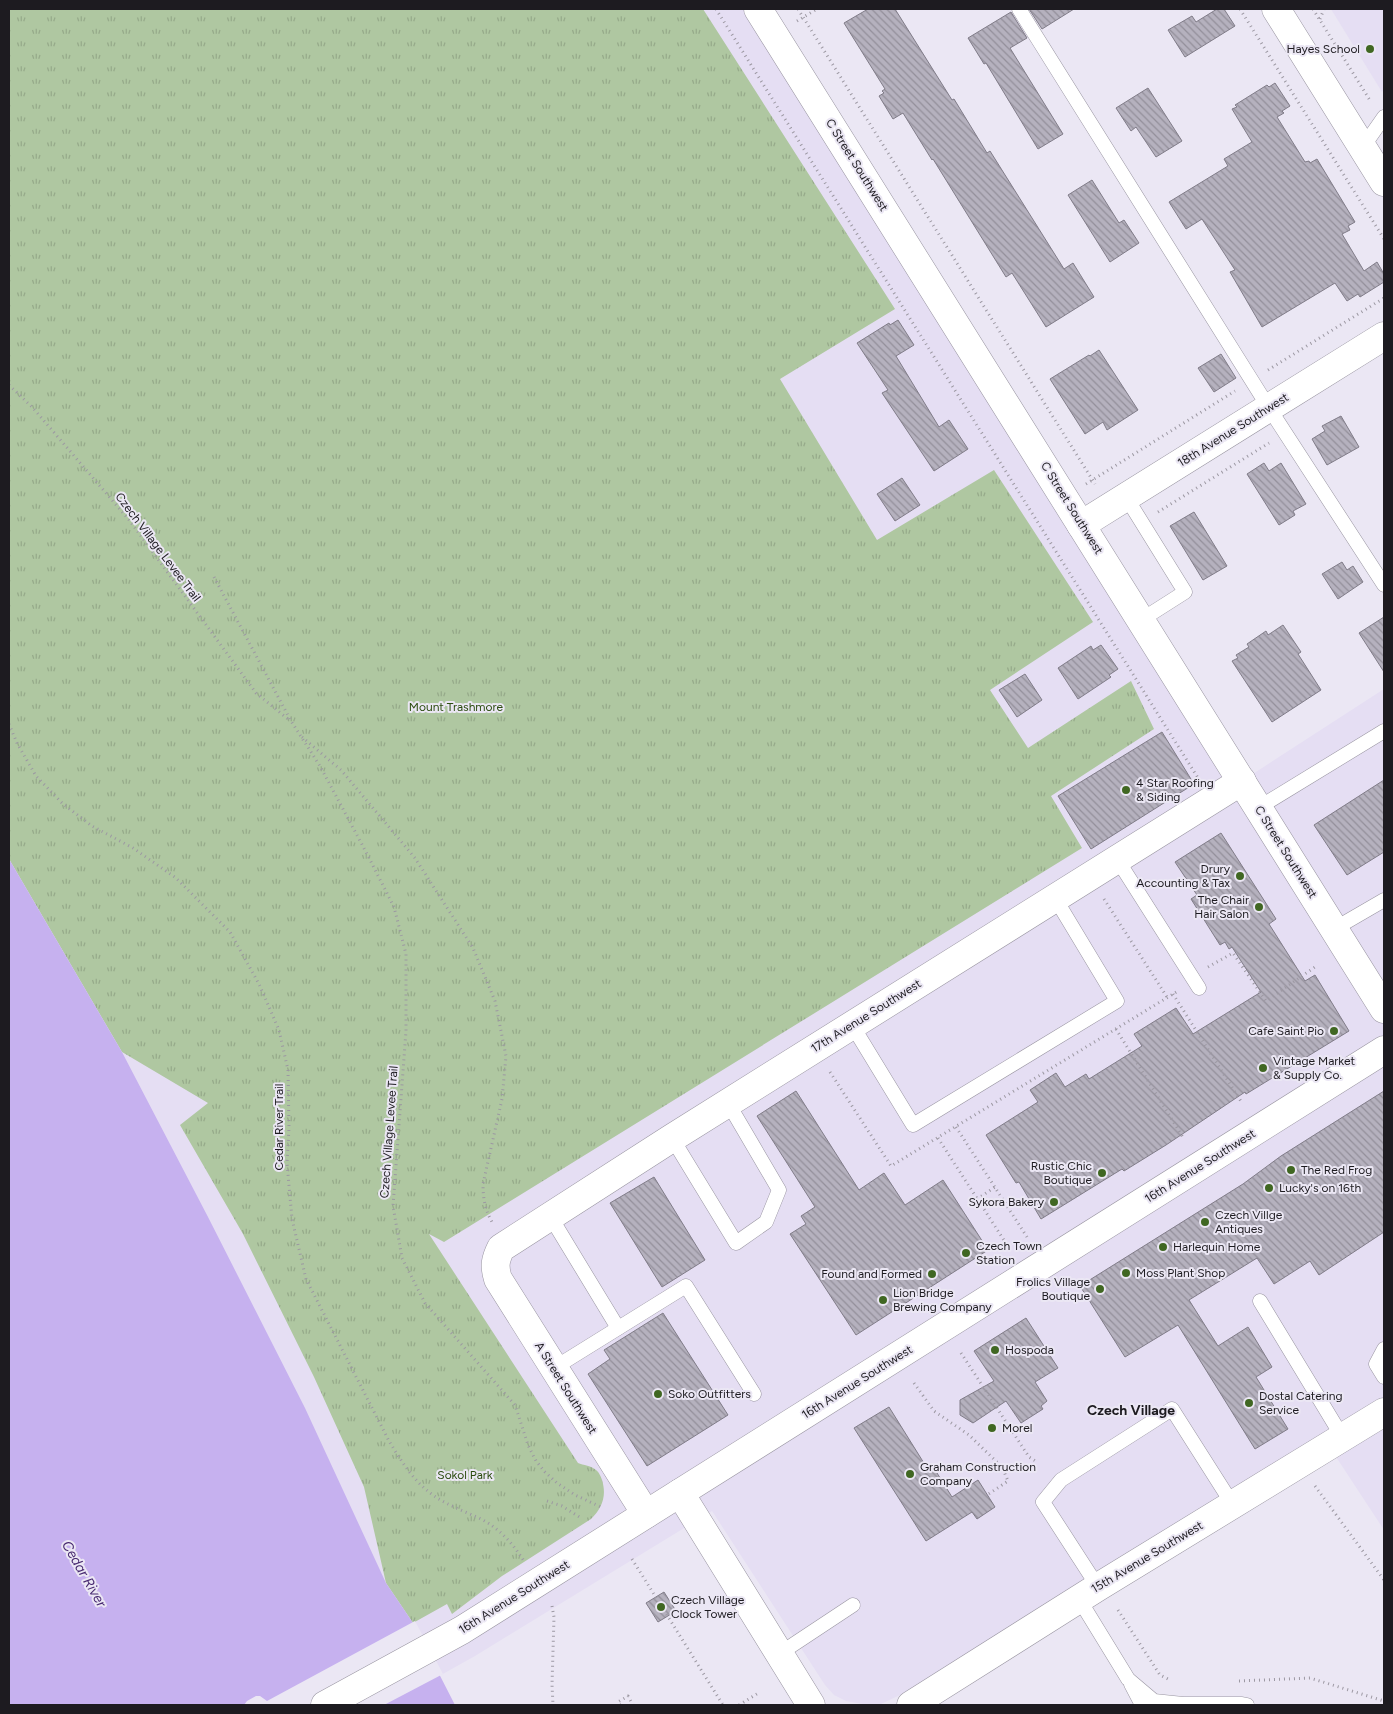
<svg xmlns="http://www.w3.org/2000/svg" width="1393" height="1714" viewBox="0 0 1393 1714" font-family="Figtree,sans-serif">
<defs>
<pattern id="park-tufts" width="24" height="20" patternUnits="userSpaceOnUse" patternTransform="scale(1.25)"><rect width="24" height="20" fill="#afc7a1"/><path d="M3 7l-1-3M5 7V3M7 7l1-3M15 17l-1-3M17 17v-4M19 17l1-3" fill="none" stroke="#96aa8a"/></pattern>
<pattern id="building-back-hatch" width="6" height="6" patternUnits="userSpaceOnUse" patternTransform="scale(1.25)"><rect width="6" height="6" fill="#b5b1be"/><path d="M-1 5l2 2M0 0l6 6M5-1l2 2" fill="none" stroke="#938f9a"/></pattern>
</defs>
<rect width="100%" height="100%" fill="#ebe7f4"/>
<!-- built -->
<g fill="#e5def3">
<path d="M 9,9 L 758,9 L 1242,781 L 1384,689 L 1384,1530 L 1323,1437 L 900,1695 L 881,1704 L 863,1704 L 846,1701 L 834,1695 L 825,1685 L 712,1511 L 475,1656 L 441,1675 L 386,1583 L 207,1215 L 122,1052 L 9,859 Z"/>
<path d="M 1331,9 L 1384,9 L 1384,88 L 1382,92 Z"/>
</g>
<!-- park -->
<path fill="url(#park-tufts)" d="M 9,9 L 703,9 L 895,309 L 780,379 L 877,540 L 994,470 L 1093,622 L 990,690 L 1028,748 L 1131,681 L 1154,729 L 1051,796 L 1082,848 L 444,1242 L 429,1234 L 578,1463 C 583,1465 592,1466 596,1470 C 599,1472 601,1477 602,1480 C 607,1496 602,1508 591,1519 L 502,1576 L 452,1614 L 447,1604 L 413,1623 L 386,1583 L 364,1487 L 314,1377 L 243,1234 L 180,1125 L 208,1103 L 122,1052 L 9,859 Z"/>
<!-- water -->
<path fill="#c6b1ef" d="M 9,859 L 122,1052 L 207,1215 L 305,1408 L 386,1583 L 413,1623 L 455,1705 L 9,1705 Z"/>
<!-- pier -->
<path fill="#ebe7f4" d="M 415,1621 L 443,1674 L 384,1705 L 244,1705 L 247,1701 L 256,1696 L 260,1696 L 267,1701 Z"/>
<!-- building -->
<g fill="url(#building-back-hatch)" stroke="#807c88">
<path d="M 868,9 L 895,9 L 952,100 L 954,99 L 987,153 L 990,151 L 1064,269 L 1073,263 L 1094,297 L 1046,327 L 1012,273 L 1006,277 L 933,159 L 932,160 L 903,113 L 893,119 L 879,96 L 884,93 L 882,91 L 885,89 L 844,23 Z"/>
<path d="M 1029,9 L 1074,9 L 1042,29 Z"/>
<path d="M 1217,9 L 1224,9 L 1235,26 L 1185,57 L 1168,30 L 1192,16 L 1196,22 Z"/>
<path d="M 1011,12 L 1027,38 L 1010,48 L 1063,134 L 1038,149 L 986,63 L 984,64 L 968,38 Z"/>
<path d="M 1275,83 L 1290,106 L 1282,111 L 1284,113 L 1277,117 L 1305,162 L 1309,161 L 1310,163 L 1317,159 L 1355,222 L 1348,226 L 1350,230 L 1342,234 L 1364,271 L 1377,262 L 1384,274 L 1384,282 L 1360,297 L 1358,294 L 1347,301 L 1335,283 L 1262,327 L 1230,272 L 1235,270 L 1202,219 L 1186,229 L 1169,202 L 1228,166 L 1224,159 L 1252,142 L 1232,109 L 1237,107 L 1235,105 L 1267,85 L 1269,87 Z"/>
<path d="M 1148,88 L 1182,141 L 1156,157 L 1136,127 L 1131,131 L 1116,108 Z"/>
<path d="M 1092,180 L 1119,223 L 1124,220 L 1139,243 L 1110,262 L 1068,195 Z"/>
<path d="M 898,320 L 914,345 L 896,356 L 939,427 L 949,420 L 968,449 L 934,471 L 882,393 L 888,390 L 857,343 L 889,323 L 890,325 Z"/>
<path d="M 1099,350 L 1138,410 L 1107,430 L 1103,422 L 1085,434 L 1050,379 L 1089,355 L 1090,356 Z"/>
<path d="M 1221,354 L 1236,378 L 1214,392 L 1198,368 Z"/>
<path d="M 1341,416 L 1359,447 L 1327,465 L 1312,439 L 1325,431 L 1322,426 Z"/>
<path d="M 1264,463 L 1269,471 L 1281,463 L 1306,504 L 1293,511 L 1295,515 L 1279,525 L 1247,474 Z"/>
<path d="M 902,478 L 920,505 L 895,521 L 877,494 Z"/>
<path d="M 1194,512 L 1227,566 L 1203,580 L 1170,526 Z"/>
<path d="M 1342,562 L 1347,570 L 1353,566 L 1363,582 L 1338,599 L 1322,574 Z"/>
<path d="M 1384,617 L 1384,672 L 1359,633 Z"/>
<path d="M 1283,625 L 1301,652 L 1298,654 L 1321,690 L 1272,722 L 1232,661 L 1238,658 L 1236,655 L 1249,647 L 1247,644 L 1266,631 L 1268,635 Z"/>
<path d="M 1101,645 L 1118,669 L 1109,675 L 1111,677 L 1078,699 L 1058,668 L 1091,646 L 1093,650 Z"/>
<path d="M 1025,674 L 1042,700 L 1017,717 L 999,690 Z"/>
<path d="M 1162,732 L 1194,784 L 1091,849 L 1058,796 Z"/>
<path d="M 1384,780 L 1384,852 L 1347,875 L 1314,825 Z"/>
<path d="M 1221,833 L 1276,919 L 1269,924 L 1305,981 L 1315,975 L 1349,1031 L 1246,1094 L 1245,1092 L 1166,1145 L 1124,1171 L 1122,1169 L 1041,1219 L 1019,1182 L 1016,1183 L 986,1135 L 1038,1102 L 1030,1090 L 1056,1073 L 1065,1087 L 1086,1074 L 1089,1079 L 1142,1046 L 1134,1034 L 1176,1008 L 1193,1034 L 1261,992 L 1232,947 L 1229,949 L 1225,942 L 1220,945 L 1191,899 L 1197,895 L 1175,862 Z"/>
<path d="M 796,1091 L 859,1190 L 884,1173 L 905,1205 L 943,1180 L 988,1250 L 856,1335 L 790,1234 L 806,1224 L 801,1216 L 815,1207 L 757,1116 Z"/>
<path d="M 1384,1091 L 1384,1232 L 1319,1275 L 1310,1261 L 1274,1284 L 1257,1258 L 1189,1300 L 1218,1346 L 1248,1327 L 1272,1367 L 1256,1377 L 1288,1429 L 1255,1449 L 1178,1325 L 1125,1357 L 1080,1286 L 1243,1184 L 1281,1156 Z"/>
<path d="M 654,1177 L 705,1260 L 662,1287 L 610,1203 Z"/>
<path d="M 663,1313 L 728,1415 L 647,1466 L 588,1374 L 610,1359 L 604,1350 Z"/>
<path d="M 1026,1318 L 1058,1368 L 1035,1382 L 1047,1401 L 1041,1406 L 1043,1409 L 1021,1423 L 1006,1401 L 973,1423 L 960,1415 L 960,1400 L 994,1381 L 974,1351 Z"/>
<path d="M 889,1407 L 927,1468 L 932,1465 L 952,1497 L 978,1480 L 995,1507 L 977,1519 L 972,1512 L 926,1541 L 854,1428 Z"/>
<path d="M 664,1592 L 676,1611 L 658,1622 L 646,1603 Z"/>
</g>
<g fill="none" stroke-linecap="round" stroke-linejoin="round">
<!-- service casing -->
<g stroke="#9995a1" stroke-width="15">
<g id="service">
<path d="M 1019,9 L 1269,408 L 1384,585"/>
<path d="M 1363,147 L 1384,117"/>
<path d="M 1126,497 L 1185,592 L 1141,620"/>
<path d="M 1258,808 L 1384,731"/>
<path d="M 1117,859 L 1199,988"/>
<path d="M 1334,929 L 1384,900"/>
<path d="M 852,1025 L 913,1125 L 1117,1001 L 1055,898"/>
<path d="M 672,1138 L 736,1243 L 766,1222 L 779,1190 L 728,1103"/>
<path d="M 550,1216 L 618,1328"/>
<path d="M 1260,1301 L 1343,1438"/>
<path d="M 1384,1349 L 1376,1364 L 1384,1377"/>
<path d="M 554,1368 L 686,1286 L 754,1394"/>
<path d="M 1098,1587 L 1043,1502 L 1061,1480 L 1172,1409 L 1233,1505"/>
<path d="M 1079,1599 L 1128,1679 L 1154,1701 L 1183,1704 L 1242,1704 L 1247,1705"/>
<path d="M 779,1654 L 853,1605"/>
<path d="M 1131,1684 L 1142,1705"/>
</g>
</g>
<!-- minor casing -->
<g stroke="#9995a1" stroke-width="29">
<g id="minor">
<path d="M 1276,9 L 1384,182"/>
<path d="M 1081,525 L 1384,336"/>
<path d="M 680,1493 L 811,1705"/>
<path d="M 646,1514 L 498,1279 C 494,1266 495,1260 501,1248 L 672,1138 L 1242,781"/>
<path d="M 325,1705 L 462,1630 L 1384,1050"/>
<path d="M 911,1705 L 1098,1587 L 1384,1412"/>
</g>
</g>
<!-- secondary casing -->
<g stroke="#9995a1" stroke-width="29">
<path id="secondary" d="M 758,9 L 1384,1009"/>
</g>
<!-- path -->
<g stroke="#9c98a2" stroke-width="3" stroke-dasharray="1 4" stroke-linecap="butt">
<path d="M 716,9 L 1198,778"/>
<path d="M 798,9 L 1095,484"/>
<path d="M 1240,9 L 1384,239"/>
<path d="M 1313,9 L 1371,102"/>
<path d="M 1320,19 L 1324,9"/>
<path d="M 797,21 L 817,9"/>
<path d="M 1268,370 L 1384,298"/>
<path d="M 9,385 L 33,408 L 130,521 L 256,693 L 288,719"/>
<path d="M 1086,484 L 1235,391"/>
<path d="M 1158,512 L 1269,443"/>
<path d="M 214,577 L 291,721 L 320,766 L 366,852 L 394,907 L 406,954 L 406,1031 L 393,1206 L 402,1258 L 425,1303 L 515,1405 L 528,1445 L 536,1461 L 545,1472 L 557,1483 L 575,1495 L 601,1507"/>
<path d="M 9,724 L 17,743 L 36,776 L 63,804 L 92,826 L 133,848 L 176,878 L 230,932 L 259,984 L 279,1030 L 288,1070 L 289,1128 L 287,1163 L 292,1219 L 306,1279 L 389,1441 C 400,1459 412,1479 429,1492 C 445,1505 465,1511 483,1520 C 501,1530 513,1544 524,1561"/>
<path d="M 302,737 L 341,770 L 415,858 L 473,948 L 495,1001 L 506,1056 L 502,1099 L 483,1184 C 483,1198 485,1210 492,1222"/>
<path d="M 1104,899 L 1167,997"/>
<path d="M 1208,967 L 1233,953 L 1266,1001 L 1315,967"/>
<path d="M 1173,994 L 1242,1103"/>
<path d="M 1116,1029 L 1184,1139"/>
<path d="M 830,1072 L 891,1166 L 1178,991"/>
<path d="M 956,1127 L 1027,1237"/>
<path d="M 938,1138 L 1009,1248"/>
<path d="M 977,1199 L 995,1187"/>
<path d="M 961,1353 L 1029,1457 L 1037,1462"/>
<path d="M 914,1383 L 934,1411 L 969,1435 L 1002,1467 L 1008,1481 L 987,1495"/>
<path d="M 1315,1486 L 1384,1580"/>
<path d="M 547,1501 L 562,1506 L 581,1518"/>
<path d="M 632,1559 L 723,1705"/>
<path d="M 552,1606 L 554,1617 L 552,1685 L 553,1705"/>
<path d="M 1118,1610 L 1160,1675 L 1170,1680"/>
<path d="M 1239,1681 L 1310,1678 L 1384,1701"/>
<path d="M 620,1705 L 618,1702 L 628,1696 L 633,1705"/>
<path d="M 739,1705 L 760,1692"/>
</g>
<!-- service -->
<use href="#service" stroke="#fff" stroke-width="14"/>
<!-- minor -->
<use href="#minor" stroke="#fff" stroke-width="28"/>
<!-- secondary -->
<use href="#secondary" stroke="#fff" stroke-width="28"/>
</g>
<!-- markers -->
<g fill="#406722" stroke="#ebe7f4" stroke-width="2">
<circle cx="1370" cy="49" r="5"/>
<circle cx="1126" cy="790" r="5"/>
<circle cx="1240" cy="876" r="5"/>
<circle cx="1259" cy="907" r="5"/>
<circle cx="1334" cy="1031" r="5"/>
<circle cx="1263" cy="1068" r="5"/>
<circle cx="1291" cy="1170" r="5"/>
<circle cx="1102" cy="1173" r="5"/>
<circle cx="1269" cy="1188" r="5"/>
<circle cx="1054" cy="1202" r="5"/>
<circle cx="1205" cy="1222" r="5"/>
<circle cx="1163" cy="1247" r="5"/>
<circle cx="966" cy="1253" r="5"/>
<circle cx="1126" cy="1273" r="5"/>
<circle cx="932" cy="1274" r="5"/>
<circle cx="1100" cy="1289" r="5"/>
<circle cx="883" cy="1300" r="5"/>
<circle cx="995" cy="1350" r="5"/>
<circle cx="658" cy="1394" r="5"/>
<circle cx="1249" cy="1403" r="5"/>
<circle cx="992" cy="1428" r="5"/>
<circle cx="910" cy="1474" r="5"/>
<circle cx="661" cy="1607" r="5"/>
</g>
<g text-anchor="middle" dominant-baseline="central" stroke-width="4" stroke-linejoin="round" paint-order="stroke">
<!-- poi labels -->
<g font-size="12" fill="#1d1b20" stroke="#ebe7f4" text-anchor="start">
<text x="1360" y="49" text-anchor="end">Hayes School</text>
<text x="1136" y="783">4 Star Roofing<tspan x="1136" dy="14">&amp; Siding</tspan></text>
<text x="1230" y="869" text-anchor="end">Drury<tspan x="1230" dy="14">Accounting &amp; Tax</tspan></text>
<text x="1249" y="900" text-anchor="end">The Chair<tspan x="1249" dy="14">Hair Salon</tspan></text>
<text x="1324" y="1031" text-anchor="end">Cafe Saint Pio</text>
<text x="1273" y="1061">Vintage Market<tspan x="1273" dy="14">&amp; Supply Co.</tspan></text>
<text x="1092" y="1166" text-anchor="end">Rustic Chic<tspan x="1092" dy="14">Boutique</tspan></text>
<text x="1301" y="1170">The Red Frog</text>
<text x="1279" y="1188">Lucky's on 16th</text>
<text x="1044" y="1202" text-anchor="end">Sykora Bakery</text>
<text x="1215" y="1215">Czech Villge<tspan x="1215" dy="14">Antiques</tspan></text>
<text x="976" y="1246">Czech Town<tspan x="976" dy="14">Station</tspan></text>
<text x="1173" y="1247">Harlequin Home</text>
<text x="1136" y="1273">Moss Plant Shop</text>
<text x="922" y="1274" text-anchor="end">Found and Formed</text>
<text x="1090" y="1282" text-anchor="end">Frolics Village<tspan x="1090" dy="14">Boutique</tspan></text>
<text x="893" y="1293">Lion Bridge<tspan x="893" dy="14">Brewing Company</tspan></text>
<text x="1005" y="1350">Hospoda</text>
<text x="668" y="1394">Soko Outfitters</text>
<text x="1259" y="1396">Dostal Catering<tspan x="1259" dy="14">Service</tspan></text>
<text x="1002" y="1428">Morel</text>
<text x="920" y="1467">Graham Construction<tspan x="920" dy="14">Company</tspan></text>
<text x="671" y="1600">Czech Village<tspan x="671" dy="14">Clock Tower</tspan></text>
</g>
<!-- street labels -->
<g font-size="12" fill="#1d1b20" stroke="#ebe7f4">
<text transform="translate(857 165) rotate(58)">C Street Southwest</text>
<text transform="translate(1233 430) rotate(-32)">18th Avenue Southwest</text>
<text transform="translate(1072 508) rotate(58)">C Street Southwest</text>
<text transform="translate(158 547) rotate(53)">Czech Village Levee Trail</text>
<text transform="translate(1286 852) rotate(58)">C Street Southwest</text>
<text transform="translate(866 1016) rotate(-32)">17th Avenue Southwest</text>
<text transform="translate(279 1127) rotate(-90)">Cedar River Trail</text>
<text transform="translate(389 1132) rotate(-86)">Czech Village Levee Trail</text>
<text transform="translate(1200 1166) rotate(-32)">16th Avenue Southwest</text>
<text transform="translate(857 1382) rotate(-32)">16th Avenue Southwest</text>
<text transform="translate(566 1388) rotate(58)">A Street Southwest</text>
<text transform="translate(1147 1557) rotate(-31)">15th Avenue Southwest</text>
<text transform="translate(514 1597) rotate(-32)">16th Avenue Southwest</text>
</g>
<!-- park labels -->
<g font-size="12" fill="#2b4c0f" stroke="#ebe7f4">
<text x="456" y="707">Mount Trashmore</text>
<text x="465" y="1475">Sokol Park</text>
</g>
<!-- neighbourhood labels -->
<g font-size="14" font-weight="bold" fill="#1d1b20" stroke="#ebe7f4">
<text x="1131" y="1410">Czech Village</text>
</g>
<!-- water labels -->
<g font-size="14" font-style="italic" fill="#482a71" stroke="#ebe7f4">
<text transform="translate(84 1574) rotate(60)">Cedar River</text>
</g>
</g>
<!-- border -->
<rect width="1393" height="1714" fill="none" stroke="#1d1b20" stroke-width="20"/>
</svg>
